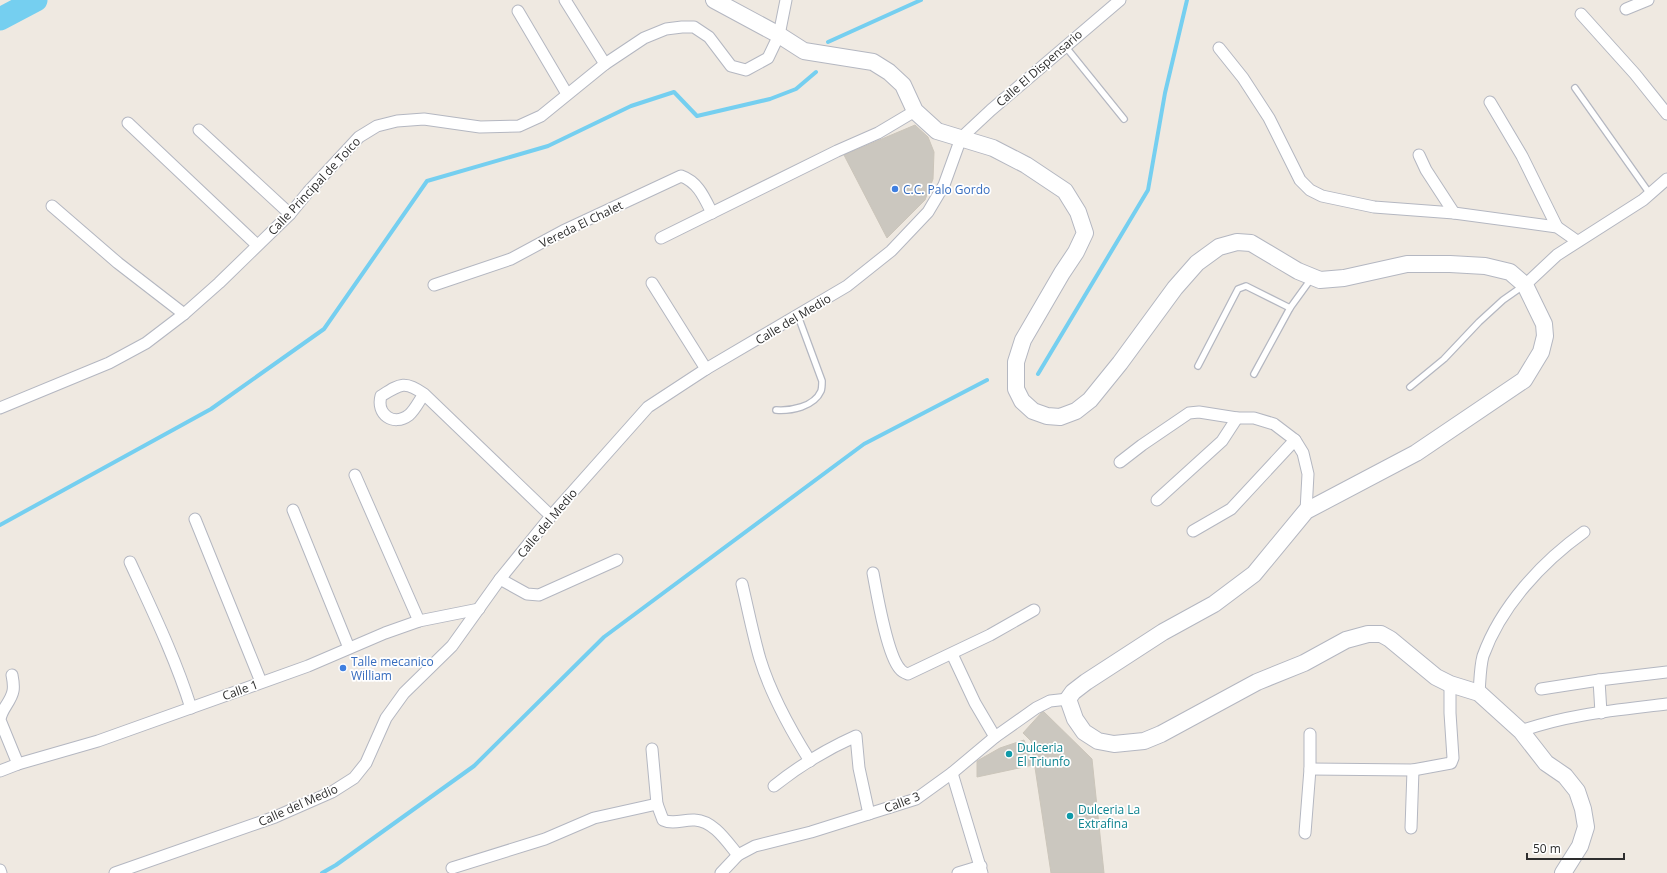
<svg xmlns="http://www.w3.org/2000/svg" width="1667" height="873" viewBox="0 0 1667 873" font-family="'Open Sans',sans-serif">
<rect width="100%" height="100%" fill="#efe9e1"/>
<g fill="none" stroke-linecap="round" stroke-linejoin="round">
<!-- stream -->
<g stroke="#75cff0" stroke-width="4">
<path d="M 828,42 L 921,0"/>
<path d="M 1038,374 L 1148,190 L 1165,93 L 1187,0"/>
<path d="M 0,525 L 211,409 L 324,329 L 427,181 L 548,146 L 631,106 L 674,92 L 697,116 L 770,99 L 796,89 L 816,72"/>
<path d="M 322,873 L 336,865 L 474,766 L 604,637 L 864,444 L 987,380"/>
</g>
<!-- river -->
<path stroke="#75cff0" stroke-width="23" d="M 0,19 L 36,0"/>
</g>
<!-- building -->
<g fill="#cbc7bf" stroke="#cbc5ba">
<path d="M 915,125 L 928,137 L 934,152 L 933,179 L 925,200 L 887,238 L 844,155 Z"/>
<path d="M 1043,711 L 1092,759 L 1104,873 L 1051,873 L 1031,741 L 1023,733 Z"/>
<path d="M 1024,740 L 1033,765 L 977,777 L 977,761 L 1000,748 Z"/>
</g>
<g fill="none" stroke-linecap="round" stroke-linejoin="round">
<!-- service casing -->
<g stroke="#b4b7c1" stroke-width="8">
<g id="service">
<path d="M 1065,46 L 1124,119"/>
<path d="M 1575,88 L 1650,194"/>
<path d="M 1198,366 L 1238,289 L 1246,286 L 1290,308"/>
<path d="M 1254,374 L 1290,308 L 1311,279"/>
<path d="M 1410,387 L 1444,359 L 1479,322 L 1503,300 L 1523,286"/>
<path d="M 776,410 C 791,411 814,407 821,391 C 822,388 822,384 822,381 L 798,316"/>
</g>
</g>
<!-- minor casing -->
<g stroke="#b4b7c1" stroke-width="13">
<g id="minor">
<path d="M 565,0 L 605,64"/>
<path d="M 1626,9 L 1648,0"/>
<path d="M 518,11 L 567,94"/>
<path d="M 1581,14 L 1635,74 L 1667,114"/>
<path d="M 1219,48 L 1243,78 L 1269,118 L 1300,180 L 1310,190 L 1322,196 L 1374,207 L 1454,213 L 1557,227 L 1577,241"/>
<path d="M 1490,102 L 1522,156 L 1557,227"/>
<path d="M 128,123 L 257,245"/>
<path d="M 199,130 L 290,214"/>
<path d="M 1419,155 L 1426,170 L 1454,213"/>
<path d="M 52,206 L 118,263 L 184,314"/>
<path d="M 661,238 L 837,151 L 878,133 L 915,111"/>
<path d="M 652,283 L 706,369"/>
<path d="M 434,285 L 511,259 L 563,231 L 681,176 C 698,182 704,197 712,213"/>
<path d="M 1525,285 L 1557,255 L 1643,200 L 1667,179"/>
<path d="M 424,394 C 419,401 415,410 409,415 C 393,427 376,414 381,396 C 400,384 405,380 424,394 L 551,516"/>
<path d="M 0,408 L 109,363 L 146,343 L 184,314 L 219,283 L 290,214 L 308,192 L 359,137 L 377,126 L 397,121 L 424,119 L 480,127 L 519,126 L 541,116 L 605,64 L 644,38 L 666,29 L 682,27 L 694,27 L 709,37 L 731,66 L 746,70 L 768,58 L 779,35 L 786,0"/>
<path d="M 1120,462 L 1142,445 L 1189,413 L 1199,412 L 1237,418 L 1254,418 L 1274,424 L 1295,440 L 1303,453 L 1308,474 L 1306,511"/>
<path d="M 355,475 L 419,621"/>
<path d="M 1157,500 L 1222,441 L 1237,418"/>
<path d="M 293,510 L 349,648"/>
<path d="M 195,519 L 261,682"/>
<path d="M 1193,531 L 1231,509 L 1295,440"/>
<path d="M 130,562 C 152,610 175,657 191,708"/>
<path d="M 873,573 C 877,594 887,655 900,669 C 902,672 905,673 908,674 L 990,635 L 1034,610"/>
<path d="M 500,579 L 527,594 L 539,595 L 617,560"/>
<path d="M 742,584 C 748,609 753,635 760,659 C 771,695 790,729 810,761"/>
<path d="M 952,654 L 975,703 L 995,737"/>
<path d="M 12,675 C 13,680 14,686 13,691 C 11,702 1,709 0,720 L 18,764"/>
<path d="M 1541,689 L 1599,680"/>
<path d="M 1479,693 C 1480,681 1480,667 1483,656 C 1501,606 1542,562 1584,532"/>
<path d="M 1601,713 L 1599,680 L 1667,672"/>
<path d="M 1521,731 C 1568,714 1618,710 1667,704"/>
<path d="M 652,749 L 657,804 L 663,820 C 674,825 684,819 695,820 C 714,821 727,842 738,855"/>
<path d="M 1310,769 L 1413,770 L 1451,763 L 1453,758 L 1450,713 L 1450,684"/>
<path d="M 0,771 L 18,764 L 98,741 L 308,666 L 385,633 L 419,621 L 479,609"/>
<path d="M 952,773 L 982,873"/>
<path d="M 774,786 C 799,766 827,749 856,736 L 859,768 L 869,814"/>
<path d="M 1411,828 L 1413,770"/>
<path d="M 1305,833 L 1310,769 L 1310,734"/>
<path d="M 452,868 L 545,839 L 594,818 L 657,804"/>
<path d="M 0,870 L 1,873"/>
<path d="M 115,873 L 275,817 L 332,792 L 354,778 L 366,763 L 386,718 L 404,693 L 452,646 L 500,579 L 551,516 L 648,407 L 706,369 L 847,286 L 891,251 L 928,212 L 944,185 L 961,138 L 991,110 L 1120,0"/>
<path d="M 721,873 L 738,855 L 755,846 L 811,832 L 916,799 L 952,773 L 995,737 L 1036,708 L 1050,701 L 1068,699"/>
<path d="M 958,873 L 981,866"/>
</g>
</g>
<!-- secondary casing -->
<g stroke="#b4b7c1" stroke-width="18">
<path id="secondary" d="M 714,0 L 779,35 L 804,51 L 873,62 L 889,72 L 903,85 L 915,111 L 937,131 L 993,148 L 1026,165 L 1065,191 L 1078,212 L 1085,233 L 1076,252 L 1062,273 L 1023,340 L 1016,362 L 1016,389 L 1022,401 L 1033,411 L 1047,416 L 1060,417 L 1076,411 L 1090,400 L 1120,363 L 1175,288 L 1197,263 L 1219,247 L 1237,242 L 1251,243 L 1298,271 L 1320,280 L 1344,278 L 1407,264 L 1450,264 L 1485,266 L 1510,272 L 1525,285 L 1544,324 L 1545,336 L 1541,352 L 1524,380 L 1416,453 L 1306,511 L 1254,574 L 1214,604 L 1163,632 L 1086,682 L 1073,692 L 1068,699 L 1075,719 L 1084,732 L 1098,741 L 1114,744 L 1144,741 L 1161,734 L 1257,682 L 1304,663 L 1346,640 L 1368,634 L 1381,634 L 1390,639 L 1436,677 L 1450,684 L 1479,693 L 1521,731 L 1546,763 L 1565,776 L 1577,791 L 1583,809 L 1586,827 L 1580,846 L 1563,873"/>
</g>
<!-- service -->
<use href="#service" stroke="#fff" stroke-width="5.5"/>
<!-- minor -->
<use href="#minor" stroke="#fff" stroke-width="11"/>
<!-- secondary -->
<use href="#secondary" stroke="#fff" stroke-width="16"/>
</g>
<!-- markers -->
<g fill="#3f7fe0" stroke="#fff" stroke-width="1.5">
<circle cx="895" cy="189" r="4"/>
<circle cx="343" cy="668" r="4"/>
</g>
<g fill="#0f9aa8" stroke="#fff" stroke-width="1.5">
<circle cx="1009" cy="754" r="4"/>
<circle cx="1070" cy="816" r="4"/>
</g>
<g text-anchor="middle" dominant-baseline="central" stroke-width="3.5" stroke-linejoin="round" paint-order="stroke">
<!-- street labels -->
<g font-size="12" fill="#2e2e2e" stroke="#fff">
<text transform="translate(1039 68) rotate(-41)">Calle El Dispensario</text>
<text transform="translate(314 186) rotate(-47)">Calle Principal de Toico</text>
<text transform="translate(581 224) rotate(-26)">Vereda El Chalet</text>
<text transform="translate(793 319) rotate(-31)">Calle del Medio</text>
<text transform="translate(547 523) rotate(-50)">Calle del Medio</text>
<text transform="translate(240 690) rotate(-20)">Calle 1</text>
<text transform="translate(902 802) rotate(-21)">Calle 3</text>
<text transform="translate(298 805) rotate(-24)">Calle del Medio</text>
</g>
<!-- shop labels -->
<g font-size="12" fill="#366cbe" stroke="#fff" text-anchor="start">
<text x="903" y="189">C.C. Palo Gordo</text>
<text x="351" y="661">Talle mecanico<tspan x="351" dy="14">William</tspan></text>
</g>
<!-- culture labels -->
<g font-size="12" fill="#0d838f" stroke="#fff" text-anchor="start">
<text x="1017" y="747">Dulceria<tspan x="1017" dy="14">El Triunfo</tspan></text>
<text x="1078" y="809">Dulceria La<tspan x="1078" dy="14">Extrafina</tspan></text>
</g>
</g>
<!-- scale -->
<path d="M1527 853v6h97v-6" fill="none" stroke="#2e2e2e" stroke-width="2"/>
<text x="1533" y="853" font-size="12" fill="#2e2e2e" stroke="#ffffff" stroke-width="3" paint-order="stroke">50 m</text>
</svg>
